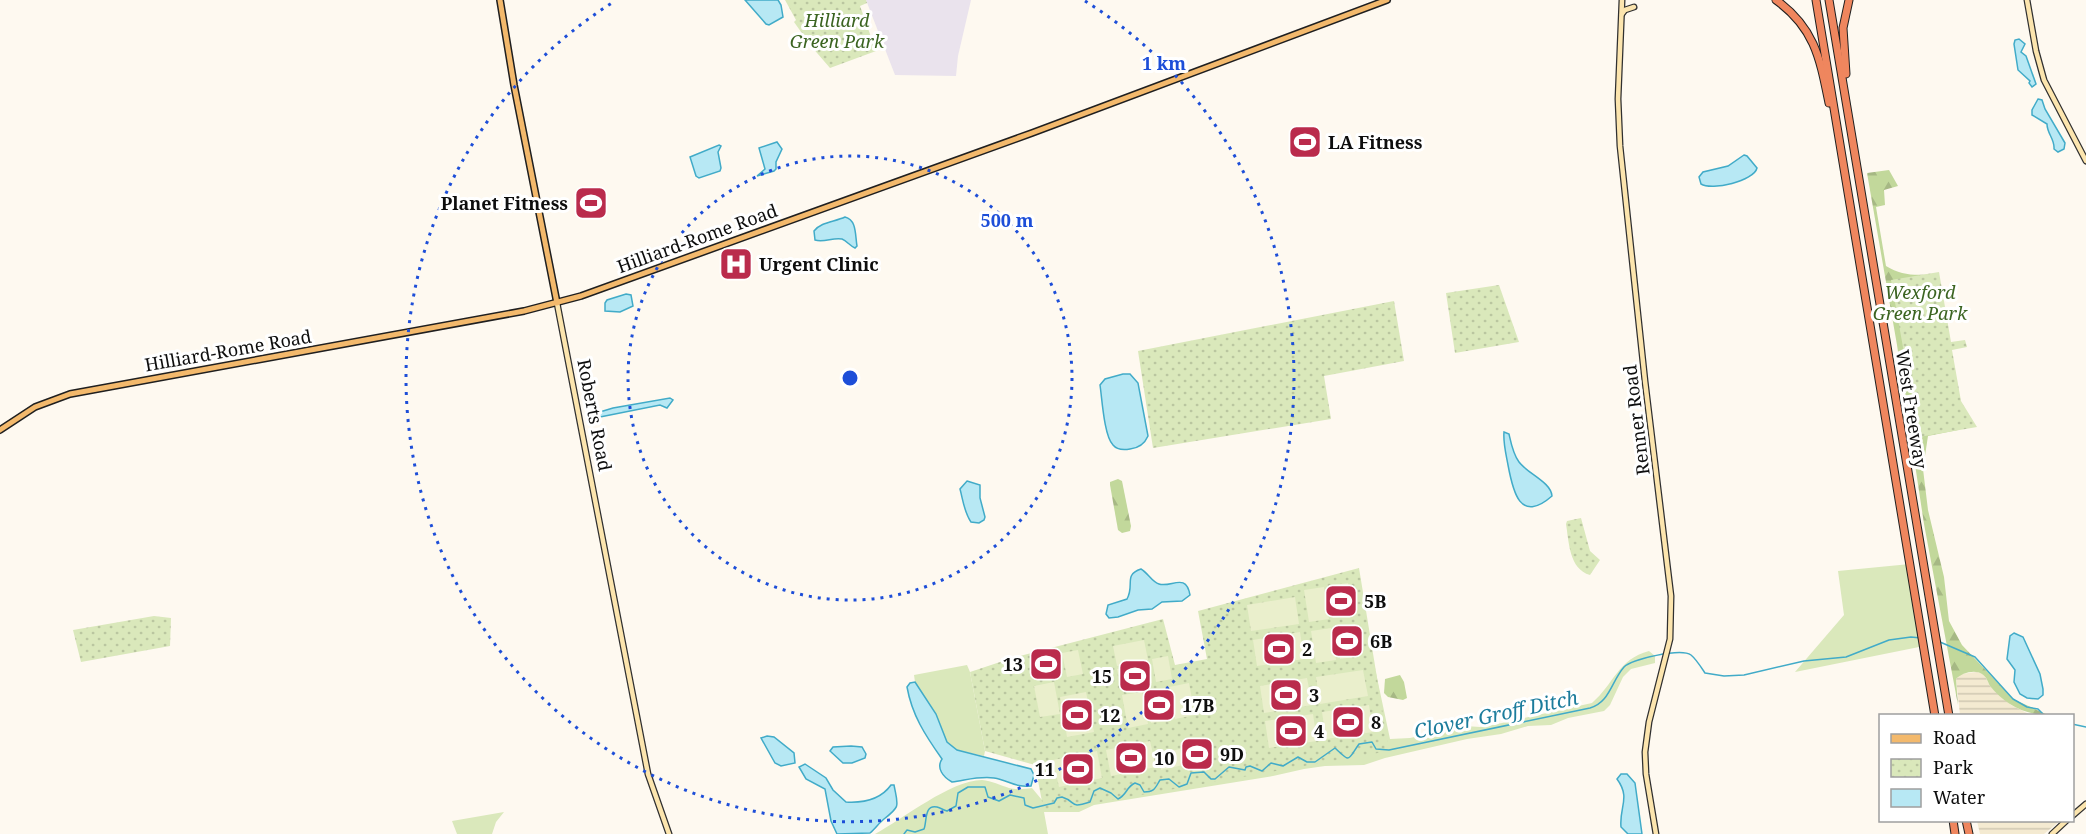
<svg xmlns="http://www.w3.org/2000/svg" width="2086" height="834" viewBox="0 0 2086 834" font-family="'Noto Serif',serif">
<defs>
<pattern id="farmland-rules" width="6" height="5" patternUnits="userSpaceOnUse" patternTransform="scale(1.5)"><rect width="6" height="5" fill="#f4ead1"/><path d="M0 2.5h6" fill="none" stroke="#d0c8b2"/></pattern>
<pattern id="forest-firs" width="22" height="20" patternUnits="userSpaceOnUse" patternTransform="scale(1.5)"><rect width="22" height="20" fill="#c2d89b"/><path d="M5 1l3.5 6h-7zM16 11l3.5 6h-7z" fill="#a6b884"/></pattern>
<pattern id="park-dots" width="8" height="8" patternUnits="userSpaceOnUse" patternTransform="scale(1.5)"><rect width="8" height="8" fill="#dae8bb"/><path d="M2 2h.1M6 6h.1" fill="none" stroke="#bac6a0" stroke-width="1.8" stroke-linecap="round"/></pattern>
</defs>
<rect width="100%" height="100%" fill="#fef9f0"/>
<!-- industrial -->
<path fill="#eae3ed" d="M 866,0 L 971,0 L 958,56 L 956,76 L 895,75 Z"/>
<!-- farmland -->
<g fill="url(#farmland-rules)">
<path d="M 1977,672 L 1984,674 L 1990,686 L 2011,705 L 2031,715 L 1960,715 L 1956,679 L 1960,674 Z"/>
<path d="M 1977,821 L 1977,820 L 2060,821 L 2044,834 L 1980,834 Z"/>
</g>
<!-- grass -->
<g fill="#dae8bb">
<path d="M 1910,564 L 1924,646 L 1795,672 L 1844,615 L 1838,571 Z"/>
<path d="M 1649,651 L 1655,656 L 1655,663 L 1631,669 L 1623,677 L 1610,705 L 1604,711 L 1568,718 L 1551,725 L 1528,726 L 1501,734 L 1467,739 L 1385,758 L 1364,765 L 1325,766 L 1304,769 L 1273,776 L 1094,805 L 1079,812 L 1044,812 L 1048,834 L 875,834 C 903,819 951,780 982,780 C 992,781 1000,785 1009,788 C 1016,790 1025,789 1032,788 L 1042,800 L 1054,802 L 1376,673 L 1390,739 L 1410,738 L 1465,726 L 1480,727 L 1502,723 L 1592,703 C 1614,684 1618,659 1649,651 Z"/>
<path d="M 967,665 L 970,672 L 985,751 L 984,756 L 957,750 L 947,742 L 936,714 L 915,682 L 914,675 Z"/>
<path d="M 504,812 L 496,822 L 492,834 L 457,834 L 452,821 Z"/>
</g>
<!-- forest -->
<g fill="url(#forest-firs)">
<path d="M 1889,170 L 1898,186 L 1884,190 L 1885,205 L 1876,207 L 1886,266 C 1901,275 1915,276 1932,274 L 1958,430 L 1928,436 L 1923,469 L 1928,510 L 1944,577 L 1949,621 L 1962,645 L 2013,699 L 2048,715 C 2024,715 2005,704 1990,686 C 1988,682 1986,676 1982,674 C 1975,669 1961,673 1956,679 L 1958,705 L 1924,524 L 1897,345 L 1867,173 Z"/>
<path d="M 1118,479 L 1122,481 L 1131,526 L 1130,531 L 1122,533 L 1118,530 L 1110,485 L 1110,482 Z"/>
<path d="M 1400,675 L 1404,682 L 1407,698 L 1403,700 L 1388,697 L 1384,693 L 1385,679 Z"/>
</g>
<!-- park -->
<g fill="url(#park-dots)">
<path d="M 785,0 L 866,0 L 867,3 L 860,6 L 876,51 L 830,68 L 811,46 L 794,22 L 796,20 Z"/>
<path d="M 1939,272 L 1951,342 L 1965,340 L 1967,347 L 1952,350 L 1961,401 L 1977,427 L 1919,437 L 1891,280 Z"/>
<path d="M 1499,285 L 1519,342 L 1455,353 L 1446,293 Z"/>
<path d="M 1394,301 L 1404,361 L 1324,376 L 1331,419 L 1153,448 L 1138,351 Z"/>
<path d="M 1581,518 L 1590,551 L 1600,560 L 1590,575 C 1569,569 1569,542 1566,524 L 1567,521 Z"/>
<path d="M 1359,568 L 1389,751 L 1044,812 L 1035,765 L 985,751 L 970,672 L 1012,658 L 1163,619 L 1175,665 L 1207,659 L 1198,611 Z"/>
<path d="M 154,616 L 171,618 L 170,646 L 81,662 L 73,630 Z"/>
</g>
<!-- pitch -->
<g fill="#eaefcc">
<path d="M 1348,583 L 1353,615 L 1333,618 L 1328,586 Z"/>
<path d="M 1324,587 L 1329,619 L 1309,622 L 1304,590 Z"/>
<path d="M 1295,597 L 1299,624 L 1251,631 L 1247,605 Z"/>
<path d="M 1355,624 L 1360,656 L 1340,659 L 1335,627 Z"/>
<path d="M 1331,628 L 1336,660 L 1316,663 L 1311,631 Z"/>
<path d="M 1300,632 L 1304,659 L 1257,666 L 1253,640 Z"/>
<path d="M 1144,640 L 1148,660 L 1117,666 L 1113,646 Z"/>
<path d="M 1078,650 L 1083,674 L 1067,677 L 1062,653 Z"/>
<path d="M 1057,654 L 1060,670 L 1036,675 L 1033,659 Z"/>
<path d="M 1168,656 L 1172,679 L 1156,682 L 1152,659 Z"/>
<path d="M 1149,663 L 1152,683 L 1121,689 L 1117,669 Z"/>
<path d="M 1363,670 L 1368,696 L 1320,704 L 1316,677 Z"/>
<path d="M 1307,678 L 1312,705 L 1264,713 L 1260,686 Z"/>
<path d="M 1054,682 L 1060,714 L 1040,717 L 1034,686 Z"/>
<path d="M 1189,683 L 1195,715 L 1175,719 L 1169,687 Z"/>
<path d="M 1166,688 L 1172,720 L 1151,723 L 1146,691 Z"/>
<path d="M 1086,692 L 1094,732 L 1067,737 L 1060,697 Z"/>
<path d="M 1142,692 L 1148,724 L 1128,728 L 1122,695 Z"/>
<path d="M 1369,705 L 1373,732 L 1326,739 L 1322,712 Z"/>
<path d="M 1313,714 L 1317,741 L 1269,748 L 1265,721 Z"/>
<path d="M 1150,741 L 1156,767 L 1111,776 L 1106,750 Z"/>
<path d="M 1180,749 L 1183,765 L 1161,770 L 1158,754 Z"/>
<path d="M 1097,751 L 1102,778 L 1059,787 L 1053,760 Z"/>
</g>
<!-- water -->
<g fill="#b7e8f4" stroke="#41abc8" stroke-width="1.5">
<path d="M 745,0 L 778,0 L 781,5 L 783,17 L 769,25 L 766,24 Z"/>
<path d="M 2019,39 L 2025,44 L 2021,52 L 2026,56 L 2036,84 L 2032,87 L 2029,83 L 2030,81 L 2018,70 L 2014,44 L 2015,40 Z"/>
<path d="M 2038,99 L 2042,100 L 2045,109 L 2065,143 L 2064,149 L 2058,152 L 2054,149 C 2055,139 2047,134 2047,124 L 2032,115 L 2032,110 Z"/>
<path d="M 777,142 L 782,149 L 776,162 L 776,169 L 774,171 L 757,176 L 765,169 L 759,148 Z"/>
<path d="M 719,145 L 721,146 L 718,152 L 721,168 L 720,171 L 699,178 L 696,176 L 690,157 Z"/>
<path d="M 1744,155 L 1747,156 L 1757,168 C 1754,181 1712,191 1701,184 L 1699,177 L 1703,172 L 1728,166 Z"/>
<path d="M 845,217 C 857,220 855,235 857,246 L 855,248 C 850,246 847,241 842,239 C 833,237 824,243 815,240 L 814,231 C 821,222 834,222 845,217 Z"/>
<path d="M 626,294 L 631,295 L 633,306 L 620,312 L 605,311 L 605,303 L 607,300 Z"/>
<path d="M 1123,374 L 1130,374 L 1138,383 L 1148,436 C 1145,443 1139,448 1130,449 C 1124,450 1117,450 1113,445 C 1104,436 1102,398 1100,385 L 1105,379 Z"/>
<path d="M 670,398 L 673,400 L 667,408 L 660,405 L 600,417 L 592,418 L 590,415 L 613,408 Z"/>
<path d="M 1504,432 L 1509,434 C 1511,443 1513,454 1519,462 C 1528,474 1551,482 1552,496 C 1520,524 1513,492 1508,465 C 1506,454 1503,443 1504,432 Z"/>
<path d="M 967,481 L 980,485 L 980,498 L 985,517 L 984,520 L 979,523 L 971,522 C 964,512 963,500 960,489 Z"/>
<path d="M 1141,569 C 1148,573 1152,582 1159,584 C 1171,588 1186,572 1190,595 L 1182,601 L 1162,602 L 1152,609 L 1138,610 L 1118,617 L 1109,618 L 1106,614 L 1108,605 L 1127,599 C 1135,585 1123,575 1141,569 Z"/>
<path d="M 2014,633 L 2023,637 L 2040,674 L 2043,689 L 2043,695 L 2038,699 L 2027,698 L 2020,694 L 2014,682 L 2015,670 L 2007,659 L 2010,636 Z"/>
<path d="M 915,682 L 936,714 L 947,742 L 957,750 L 1031,769 L 1034,775 L 1031,786 C 1016,788 1008,780 994,778 C 979,776 967,780 952,782 C 943,777 936,768 942,759 C 925,735 912,715 907,687 L 910,683 Z"/>
<path d="M 767,736 L 774,737 L 794,753 L 795,763 L 781,766 L 775,763 L 761,738 Z"/>
<path d="M 851,746 L 862,747 L 866,754 L 865,758 L 852,763 L 843,763 L 830,751 L 833,747 Z"/>
<path d="M 805,764 L 826,778 L 833,790 L 846,802 C 863,803 881,799 891,785 L 894,785 C 898,806 901,806 884,819 C 879,823 875,829 870,833 L 837,834 L 831,821 L 825,789 L 806,779 L 799,767 Z"/>
<path d="M 1621,774 L 1627,774 L 1635,783 L 1642,834 L 1628,834 L 1621,827 C 1619,807 1631,798 1617,779 Z"/>
</g>
<g fill="none" stroke-linecap="round" stroke-linejoin="round">
<!-- stream -->
<g stroke="#41abc8" stroke-width="1.5">
<path d="M 1940,642 L 1975,657 L 2013,699 L 2027,707 L 2038,709 L 2045,716"/>
<path d="M 2072,724 L 2086,727"/>
<path d="M 904,834 L 907,830 L 915,832 L 924,829 C 927,822 924,804 937,807 C 941,808 943,810 947,811 L 956,806 L 958,793 L 968,787 L 985,787 L 988,797 L 999,801 L 1010,795 L 1024,798 L 1025,805 L 1033,808 L 1054,803 L 1057,798 L 1062,797 C 1078,802 1068,809 1090,802 L 1094,791 L 1100,788 L 1111,793 L 1118,799 C 1127,795 1126,787 1135,783 L 1140,785 L 1144,792 C 1155,792 1155,788 1160,780 L 1169,779 L 1179,787 L 1187,784 L 1191,773 L 1204,772 L 1211,779 L 1215,779 L 1229,767 L 1245,770 L 1246,767 L 1250,766 L 1262,771 L 1271,763 L 1283,766 L 1298,757 L 1307,762 L 1315,762 L 1335,748 C 1351,763 1347,761 1359,744 L 1372,742 L 1376,749 L 1389,750 L 1590,708 C 1610,702 1611,682 1624,667 C 1631,659 1681,648 1691,655 C 1696,659 1701,667 1705,673 L 1724,676 L 1744,675 L 1804,661 L 1846,657 L 1889,640 L 1911,637 L 1921,638"/>
</g>
<!-- secondary casing -->
<g stroke="#303030" stroke-width="7">
<g id="secondary">
<path d="M 1622,0 L 1618,99 L 1620,146 L 1645,381 L 1671,596 L 1670,639 L 1649,722 L 1645,752 L 1646,774 L 1656,834"/>
<path d="M 2027,0 L 2036,51 L 2044,80 L 2086,161"/>
<path d="M 1622,14 L 1625,10 L 1634,7"/>
<path d="M 557,303 L 648,774 L 669,834"/>
<path d="M 2072,816 L 2086,804"/>
<path d="M 2052,834 L 2067,820"/>
</g>
</g>
<!-- primary casing -->
<g stroke="#1f1f1f" stroke-width="8">
<g id="primary">
<path d="M 500,0 L 514,85 L 557,303"/>
<path d="M 0,430 L 35,407 L 70,394 L 524,311 L 581,296 L 1032,133 L 1387,0"/>
</g>
</g>
<!-- highway casing -->
<g stroke="#1f1f1f" stroke-width="9">
<g id="highway">
<path d="M 1776,0 C 1815,28 1820,59 1829,103"/>
<path d="M 1816,0 L 1935,716"/>
<path d="M 1829,0 L 1949,716"/>
<path d="M 1846,74 L 1843,28 L 1849,0"/>
<path d="M 1953,820 L 1955,834"/>
<path d="M 1966,820 L 1969,834"/>
</g>
</g>
<!-- secondary -->
<use href="#secondary" stroke="#fce5ae" stroke-width="4.5"/>
<!-- primary -->
<use href="#primary" stroke="#f3b96c" stroke-width="5"/>
<!-- highway -->
<use href="#highway" stroke="#ef865e" stroke-width="7"/>
</g>
<!-- distance rings -->
<g fill="none" stroke="#1d4ed8" stroke-width="3" stroke-dasharray="3 6">
<circle cx="850" cy="378" r="222"/>
<path d="M1085 1A444 444 0 1 1 615 1"/>
</g>
<!-- icons -->
<defs>
<g id="stadium-square" transform="scale(1.725)"><rect x="-9" y="-9" width="18" height="18" rx="4" fill="#ba2b4c" stroke="#fff"/><path d="M0-5a6.5 5 0 1 0 0 10a6.5 5 0 1 0 0-10ZM-3.5-1.8h7v3.6h-7Z" fill="#fff"/></g>
<g id="hospital-square" transform="scale(1.725)"><rect x="-9" y="-9" width="18" height="18" rx="4" fill="#ba2b4c" stroke="#fff"/><path d="M-5-5h3v3.5h4V-5h3V5h-3V1.5h-4V5h-3Z" fill="#fff"/></g>
</defs>
<g fill-rule="evenodd">
<use href="#stadium-square" x="1305" y="142"/>
<use href="#stadium-square" x="591" y="203"/>
<use href="#hospital-square" x="736" y="264"/>
<use href="#stadium-square" x="1341" y="601"/>
<use href="#stadium-square" x="1347" y="641"/>
<use href="#stadium-square" x="1279" y="649"/>
<use href="#stadium-square" x="1046" y="664"/>
<use href="#stadium-square" x="1135" y="676"/>
<use href="#stadium-square" x="1286" y="695"/>
<use href="#stadium-square" x="1159" y="705"/>
<use href="#stadium-square" x="1077" y="715"/>
<use href="#stadium-square" x="1348" y="722"/>
<use href="#stadium-square" x="1291" y="731"/>
<use href="#stadium-square" x="1197" y="754"/>
<use href="#stadium-square" x="1131" y="758"/>
<use href="#stadium-square" x="1078" y="769"/>
</g>
<g text-anchor="middle" dominant-baseline="central" stroke-width="6" stroke-linejoin="round" paint-order="stroke">
<!-- park labels -->
<g font-size="18" font-style="italic" fill="#3b6421" stroke="#fff">
<text x="837" y="20">Hilliard<tspan x="837" dy="21">Green Park</tspan></text>
<text x="1920" y="292">Wexford<tspan x="1920" dy="21">Green Park</tspan></text>
</g>
<!-- poi labels -->
<g font-size="18" font-weight="bold" fill="#0e0e0e" stroke="#fff" text-anchor="start">
<text x="1328" y="142">LA Fitness</text>
<text x="568" y="203" text-anchor="end">Planet Fitness</text>
<text x="759" y="264">Urgent Clinic</text>
<text x="1364" y="601">5B</text>
<text x="1370" y="641">6B</text>
<text x="1302" y="649">2</text>
<text x="1023" y="664" text-anchor="end">13</text>
<text x="1112" y="676" text-anchor="end">15</text>
<text x="1309" y="695">3</text>
<text x="1182" y="705">17B</text>
<text x="1100" y="715">12</text>
<text x="1371" y="722">8</text>
<text x="1314" y="731">4</text>
<text x="1220" y="754">9D</text>
<text x="1154" y="758">10</text>
<text x="1055" y="769" text-anchor="end">11</text>
</g>
<!-- street labels -->
<g font-size="18" fill="#0e0e0e" stroke="#fff">
<text transform="translate(697 238) rotate(-20)">Hilliard-Rome Road</text>
<text transform="translate(228 350) rotate(-10)">Hilliard-Rome Road</text>
<text transform="translate(1912 409) rotate(81)">West Freeway</text>
<text transform="translate(595 415) rotate(79)">Roberts Road</text>
<text transform="translate(1636 420) rotate(-97)">Renner Road</text>
</g>
<!-- water labels -->
<g font-size="20" font-style="italic" fill="#1c7c9c" stroke="#fff">
<text transform="translate(1496 714) rotate(-12)">Clover Groff Ditch</text>
</g>
</g>
<circle cx="850" cy="378" r="9" fill="#1d4ed8" stroke="#fff" stroke-width="3"/>
<g font-size="18" text-anchor="middle" font-weight="bold" fill="#1d4ed8" stroke="#fff" stroke-width="6" stroke-linejoin="round" paint-order="stroke">
<text x="1164" y="70">1 km</text>
<text x="1007" y="227">500 m</text>
</g>
<!-- legend -->
<rect x="1879" y="714" width="195" height="108" fill="#ffffff" stroke="#9f9f9f" stroke-width="1.5"/>
<rect x="1891" y="734" width="30" height="9" fill="#f3b96c" stroke="#9f9f9f" stroke-width="1.5"/>
<text x="1933" y="744" font-size="18" fill="#0e0e0e">Road</text>
<rect x="1891" y="759" width="30" height="18" fill="url(#park-dots)" stroke="#9f9f9f" stroke-width="1.5"/>
<text x="1933" y="774" font-size="18" fill="#0e0e0e">Park</text>
<rect x="1891" y="789" width="30" height="18" fill="#b7e8f4" stroke="#9f9f9f" stroke-width="1.5"/>
<text x="1933" y="804" font-size="18" fill="#0e0e0e">Water</text>
</svg>
